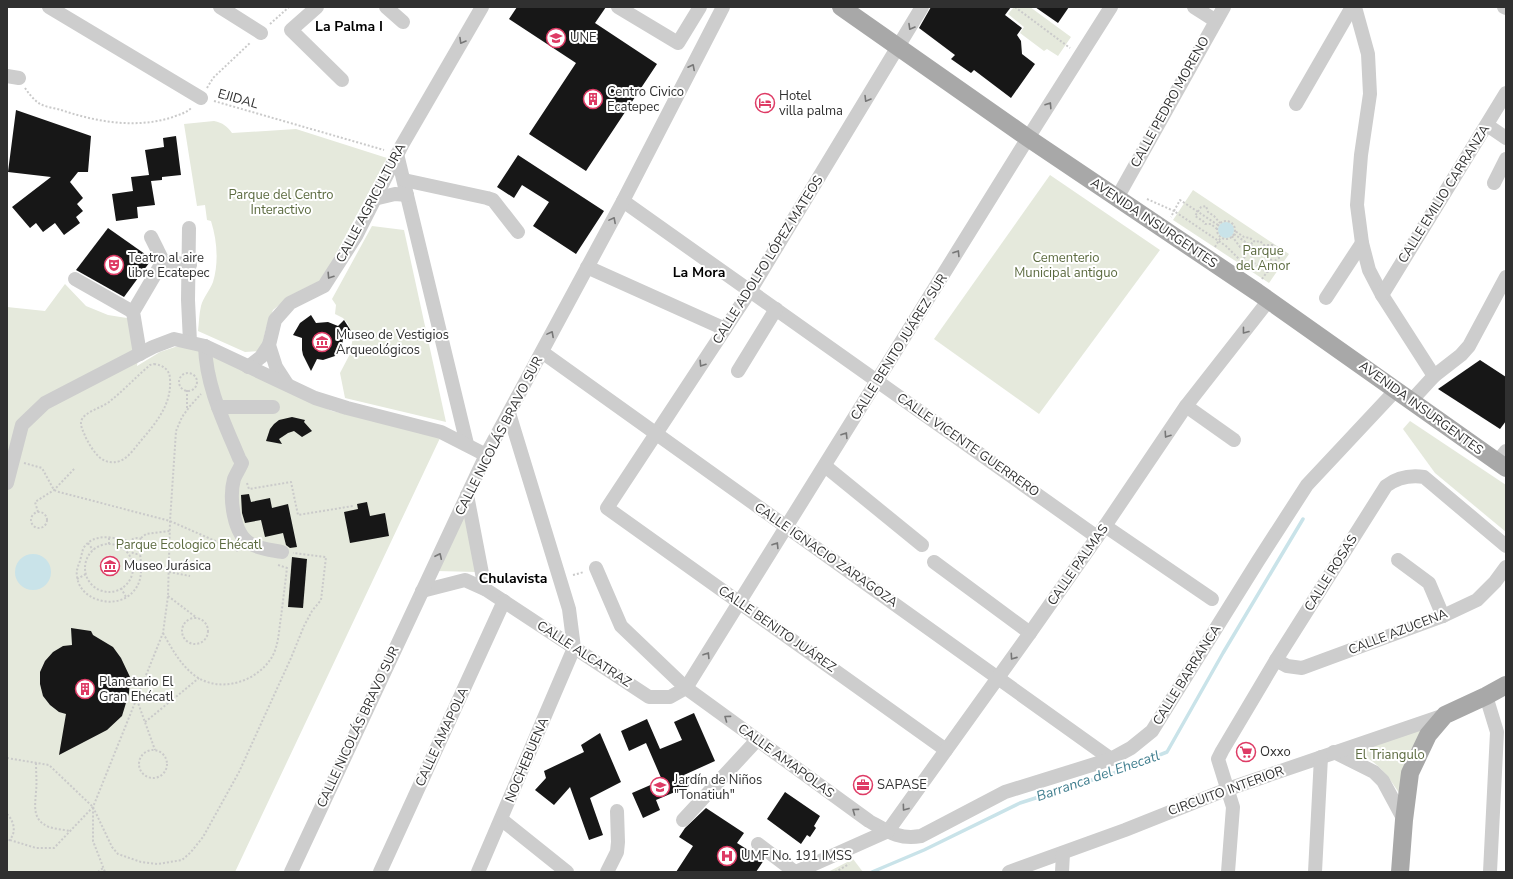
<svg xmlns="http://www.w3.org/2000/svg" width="1513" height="879" viewBox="0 0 1513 879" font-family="'Nunito Sans',sans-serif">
<rect width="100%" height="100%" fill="#fff"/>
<!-- green -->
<g fill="#e5e9dc">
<path d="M 1014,7 L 1030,7 L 1071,37 L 1058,56 L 1047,49 L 1044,51 L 1020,33 L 1024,27 L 1008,14 Z"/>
<path d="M 214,121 C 223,123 227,126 232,133 L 296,129 L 387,158 L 321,282 L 290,296 L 273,310 L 266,328 L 261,351 L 245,352 L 198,331 C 199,323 199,314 201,306 C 203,298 210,290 213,282 C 219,262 217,240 211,221 L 207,220 L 205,205 L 197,206 L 184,124 Z"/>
<path d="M 1050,175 L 1160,250 L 1039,414 L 934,339 Z"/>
<path d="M 1193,190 L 1289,254 L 1269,283 L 1173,220 Z"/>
<path d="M 372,226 L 404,230 L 446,422 L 345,398 L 340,373 L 350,354 L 353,337 L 348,324 L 343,318 L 335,314 L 336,305 L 332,299 Z"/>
<path d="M 65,284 L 86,306 L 108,315 L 133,319 L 139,348 L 137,366 L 160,352 L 175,347 L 191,347 L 215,355 L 332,411 L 441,436 L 235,872 L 7,872 L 7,307 L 45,311 Z"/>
<path d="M 1410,421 L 1506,485 L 1506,532 L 1435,473 L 1403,429 Z"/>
<path d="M 464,514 L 477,572 L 436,571 Z"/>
<path d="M 1428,725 C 1408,752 1401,761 1401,796 C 1392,782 1383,768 1369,759 C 1363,756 1354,754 1348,752 Z"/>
<path d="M 853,859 L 863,872 L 828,872 Z"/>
</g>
<!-- water -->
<g fill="#c9e3e9">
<circle cx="1226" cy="230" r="8"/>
<circle cx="33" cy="572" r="18"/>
</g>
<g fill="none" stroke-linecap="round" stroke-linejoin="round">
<!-- stream -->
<path stroke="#c9e3e9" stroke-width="3.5" d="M 872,872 L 924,850 L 1020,803 L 1114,773 L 1167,752 L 1223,653 L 1303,519"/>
</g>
<!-- building -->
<g fill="#171717">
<path d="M 517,7 L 606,7 L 595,23 L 657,64 L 586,171 L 529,134 L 576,63 L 509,19 Z"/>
<path d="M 931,7 L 1011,7 L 1005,15 L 1022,28 L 1017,35 L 1021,41 L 1022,54 L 1035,64 L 1011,98 L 974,70 L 971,73 L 951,59 L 955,55 L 919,28 Z"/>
<path d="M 1035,7 L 1069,7 L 1058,23 Z"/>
<path d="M 16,110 L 91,136 L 88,172 L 78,172 L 70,182 L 83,198 L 77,204 L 83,211 L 76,217 L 80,223 L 64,235 L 55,223 L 43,232 L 36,223 L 30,228 L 12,207 L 51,177 L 8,172 Z"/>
<path d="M 176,136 L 181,175 L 162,177 L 162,180 L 151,181 L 155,205 L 137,207 L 138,218 L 116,221 L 112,194 L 133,191 L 131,177 L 149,175 L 145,150 L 164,147 L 163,138 Z"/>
<path d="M 518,155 L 604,211 L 576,254 L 533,226 L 549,202 L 522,185 L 514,198 L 497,187 Z"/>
<path d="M 108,228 L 152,259 L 124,297 L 76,270 Z"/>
<path d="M 311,315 L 316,323 L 328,322 L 338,326 L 344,320 L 351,331 L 352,338 L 343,339 L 342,346 L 335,356 L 323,360 L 317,359 L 311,371 L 303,355 L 302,350 L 302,338 L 293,335 L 300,323 Z"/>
<path d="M 1480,360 L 1506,377 L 1506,421 L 1500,429 L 1438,389 Z"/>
<path d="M 292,417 L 305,420 L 304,422 L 312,431 L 302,437 L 294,431 L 288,433 L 279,439 L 282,444 L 266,441 L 270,429 L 274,424 L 279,420 Z"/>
<path d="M 249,494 L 251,502 L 270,498 L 272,508 L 288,504 L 297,547 L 290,548 L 286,545 L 283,533 L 265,537 L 261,520 L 245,523 L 242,513 L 241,495 Z"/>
<path d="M 367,502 L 370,516 L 385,513 L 389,536 L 350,543 L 344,512 L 358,509 L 357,504 Z"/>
<path d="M 292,557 L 307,559 L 303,608 L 288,607 Z"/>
<path d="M 71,628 L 91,631 L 93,635 L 113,647 L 121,658 L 130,677 L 129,693 L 122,716 L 107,730 L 59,755 L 66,714 L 59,712 L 50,705 L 43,696 L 40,684 L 40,672 L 45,661 L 53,652 L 63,646 L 72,645 Z"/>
<path d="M 694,713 L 715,761 L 684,775 L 689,786 L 656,800 L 660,810 L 643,818 L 632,793 L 662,780 L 646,743 L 629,751 L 621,731 L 647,719 L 660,749 L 682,740 L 674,722 Z"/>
<path d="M 600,733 L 621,782 L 590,798 L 603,835 L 589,840 L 570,787 L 554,805 L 535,790 L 546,778 L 544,771 L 584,752 L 581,745 Z"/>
<path d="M 785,792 L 820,816 L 814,826 L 816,828 L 810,837 L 807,835 L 801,844 L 767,819 Z"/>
<path d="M 706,808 L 744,833 L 737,843 L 764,860 L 756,872 L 676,872 L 693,846 L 679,837 L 685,828 Z"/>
</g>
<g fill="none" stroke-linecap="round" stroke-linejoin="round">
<!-- path -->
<g stroke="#cacaca" stroke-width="2" stroke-dasharray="2 2" stroke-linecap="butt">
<path d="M 1015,7 L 1070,48"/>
<path d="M 270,24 L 289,7"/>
<path d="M 25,88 C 29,94 34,100 40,104 C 46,107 54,108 61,110 C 97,122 136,129 173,117 C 180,114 187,113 192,107"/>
<path d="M 207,88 L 213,78 L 251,42"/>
<path d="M 214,101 L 384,150"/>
<path d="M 1147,199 L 1174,211 L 1171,217"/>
<circle cx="1226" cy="230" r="9"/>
<path d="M 1218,225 L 1180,200 L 1174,211 L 1226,246 L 1244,264"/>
<path d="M 1217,229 L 1211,224 L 1205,224 L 1203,221 L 1195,216 L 1201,207 L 1206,206 L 1208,212 L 1214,216 L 1220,223"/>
<path d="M 1234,234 L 1273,261"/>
<path d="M 1232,236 L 1240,247 L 1250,252 L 1254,263 L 1267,272 L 1270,271 L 1271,263 L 1279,258 L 1278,250 L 1273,245 L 1264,245 L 1260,241 L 1255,242 L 1250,238 L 1244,237 L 1235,231"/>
<path d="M 1215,247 L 1221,237"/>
<path d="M 1242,262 L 1253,241"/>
<path d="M 1262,279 L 1267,272"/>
<path d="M 154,364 C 163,365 170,370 170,379 C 172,405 155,424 139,443 C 134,449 128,458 120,461 C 102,467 93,451 86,438 C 84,433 81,428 81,423 C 81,419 84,416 87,414 C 94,409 102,407 109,402 C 123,391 136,377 150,365 Z"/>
<circle cx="188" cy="382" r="9"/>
<path d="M 187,390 L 187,408"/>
<path d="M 24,463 L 42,468 L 54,490 L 59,492 L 170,521 L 238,551"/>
<path d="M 247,483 L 249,489 L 291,482 L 298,515 L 353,506"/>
<path d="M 38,512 L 35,502 L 54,490 L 75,468"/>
<circle cx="39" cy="520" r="8"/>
<circle cx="137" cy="546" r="8"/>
<path d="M 141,538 L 146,534 L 170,531"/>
<path d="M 130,542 C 116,537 92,532 83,549 C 82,553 81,557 80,561 C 78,566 76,571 77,576 C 79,599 110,608 127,597 C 143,586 142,571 140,553"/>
<path d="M 88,543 L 93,550"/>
<path d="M 109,544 L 109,537"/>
<circle cx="109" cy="568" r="24"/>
<path d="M 169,572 L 190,576"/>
<path d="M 573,575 L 584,572"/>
<path d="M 77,579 L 86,574"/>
<path d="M 121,588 L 126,597"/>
<path d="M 168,596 L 197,618"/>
<circle cx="195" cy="631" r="13"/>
<path d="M 163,633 C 172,649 180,664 194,675 C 220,695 261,681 274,653 C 279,641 279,629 281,617 C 283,601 285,585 287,568 L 278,565"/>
<path d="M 137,700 L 155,750"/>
<path d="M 145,722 L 199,678"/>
<circle cx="153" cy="764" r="14"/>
<path d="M 7,758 L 49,765 L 93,807 L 93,841 L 105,872"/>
<path d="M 36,763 C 36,773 37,782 36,792 C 35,806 32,820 49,827 C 56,829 64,830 71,831"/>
<path d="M 93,807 L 112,847 L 118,854 L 141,862 L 158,864 L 182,860 L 191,852 L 203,837 L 239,772 L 291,658 L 304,626 L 312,611 L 321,600 L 326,557 L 293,553"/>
<path d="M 7,814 C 15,822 17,835 7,842"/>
<path d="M 10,840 L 36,848 L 54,848 L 93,807 L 163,633 L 168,596 L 170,521 L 176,431 L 182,417 L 190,406 L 201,394"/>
<path d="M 98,872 L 103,868"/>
<path d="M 835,872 L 849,864"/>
</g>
<!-- minor -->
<g stroke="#cdcdcd" stroke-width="14">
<path d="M 49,7 L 201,98"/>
<path d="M 220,7 L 261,33"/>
<path d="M 317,7 L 291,30 L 342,80"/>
<path d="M 386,7 L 403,22"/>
<path d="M 618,7 L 678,43 L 700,7"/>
<path d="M 922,7 L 750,291 L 607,508 L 946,750"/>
<path d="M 1194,7 L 1216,21"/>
<path d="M 1355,7 L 1368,54 L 1370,94 L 1361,155 L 1357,205 L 1362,243 L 1369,270 L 1382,295 L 1434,376"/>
<path d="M 1504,7 L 1506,8"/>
<path d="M 7,76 L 19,78"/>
<path d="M 1296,104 L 1352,7"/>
<path d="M 1487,125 L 1506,138"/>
<path d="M 397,154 L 467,444"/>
<path d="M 404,180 L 487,198 L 493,200 L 518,232"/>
<path d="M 1494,183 L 1506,159"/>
<path d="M 1117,198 L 1224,7"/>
<path d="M 374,199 L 395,194 L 407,195"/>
<path d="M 623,201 L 1097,537"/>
<path d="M 189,228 L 188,300 L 190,342"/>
<path d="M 151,237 L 163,261"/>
<path d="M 587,267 L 725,329"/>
<path d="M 75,279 L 133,312"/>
<path d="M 1382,295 L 1506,93"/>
<path d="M 1326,298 L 1362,243"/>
<path d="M 205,346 C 206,386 224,422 239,458 L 242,463 C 240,468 236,474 234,479 C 229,497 233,535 251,544 C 260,549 272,550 282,552"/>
<path d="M 542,352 L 1111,759"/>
<path d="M 140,354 L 133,312 L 163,261 L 190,265"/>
<path d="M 248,367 L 261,357 L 269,345"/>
<path d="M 738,371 L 776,309"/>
<path d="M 287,384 L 276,367 L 269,345 L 275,320 L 290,303 L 324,286 L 356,236 L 402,145 L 482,7"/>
<path d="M 1411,401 L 1434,376 L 1461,355 L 1469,346 L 1506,277"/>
<path d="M 1186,406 L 1234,440"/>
<path d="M 218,407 L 273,407"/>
<path d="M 1497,462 L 1506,451"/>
<path d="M 825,466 L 922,545"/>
<path d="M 7,483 L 22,425 L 45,403 L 153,347 L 174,339 L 205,346 L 315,398 L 347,408 L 441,432 L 486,455"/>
<path d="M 467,495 L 485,589"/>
<path d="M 1105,526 L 1212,599"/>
<path d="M 1398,560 L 1429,583 L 1443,616"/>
<path d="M 934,562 L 1030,633"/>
<path d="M 596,568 L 621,626 L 686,688 L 869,821 C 887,831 899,840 921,836 L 1005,792 L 1111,759 L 1131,748 L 1152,731 L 1258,561 L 1307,485 L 1396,390"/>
<path d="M 422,591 L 465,580 L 485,589 L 649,697 L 670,697 L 686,688"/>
<path d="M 1276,660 L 1287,666 L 1302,668 L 1443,616 L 1477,600 L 1495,582 L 1506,567"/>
<path d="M 686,688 L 1028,138 L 1111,7"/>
<path d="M 1486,696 L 1497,732 L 1490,872"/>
<path d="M 1334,752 L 1374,772 L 1383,781 L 1404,820"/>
<path d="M 502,820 L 567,872"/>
<path d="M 683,820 L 757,740"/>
<path d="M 888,831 L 1030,633 L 1105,526 L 1186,406 L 1269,300"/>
<path d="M 758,844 L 795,872"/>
<path d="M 291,872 L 486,455 L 623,201 L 723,7"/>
<path d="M 380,872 L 504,601"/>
<path d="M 478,872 L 574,648 L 569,609 L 509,413"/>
<path d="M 607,872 L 617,852 L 618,842 L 617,811"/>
<path d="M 796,872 L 888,831"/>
<path d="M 1009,872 L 1125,830 L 1228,789 L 1445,715"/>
<path d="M 1062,872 L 1063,853"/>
<path d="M 1228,872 L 1233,807 L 1218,759 L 1222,751 L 1276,660 L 1386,486 C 1398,477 1410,475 1424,477 L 1506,546"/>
<path d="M 1315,872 L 1321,757"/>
</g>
<!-- major -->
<g stroke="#a8a8a8" stroke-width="18">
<path d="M 841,7 L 1028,138 L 1257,292 L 1506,468"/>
<path d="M 1400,872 L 1404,820 L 1410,773 L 1428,735 L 1445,715 L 1486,696 L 1506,685"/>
</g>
</g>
<!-- one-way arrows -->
<defs><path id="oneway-chevron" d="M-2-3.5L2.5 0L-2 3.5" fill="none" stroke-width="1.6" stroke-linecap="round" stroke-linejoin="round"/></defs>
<g stroke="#777">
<use href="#oneway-chevron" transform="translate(911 27) rotate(120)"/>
<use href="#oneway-chevron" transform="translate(462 41) rotate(120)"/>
<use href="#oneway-chevron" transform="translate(692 67) rotate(-63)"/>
<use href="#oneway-chevron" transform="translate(867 99) rotate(121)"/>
<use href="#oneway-chevron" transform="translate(1049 105) rotate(-57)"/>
<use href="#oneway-chevron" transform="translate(613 220) rotate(-62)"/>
<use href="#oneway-chevron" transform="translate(957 253) rotate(-58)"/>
<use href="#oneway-chevron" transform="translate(330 276) rotate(123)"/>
<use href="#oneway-chevron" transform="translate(1245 331) rotate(128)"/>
<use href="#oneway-chevron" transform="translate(551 334) rotate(-62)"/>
<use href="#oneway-chevron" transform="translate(702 364) rotate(123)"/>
<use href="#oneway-chevron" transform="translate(845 435) rotate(-58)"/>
<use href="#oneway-chevron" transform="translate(1167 435) rotate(124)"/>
<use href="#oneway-chevron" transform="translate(776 545) rotate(-58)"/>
<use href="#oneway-chevron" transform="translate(439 556) rotate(-65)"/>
<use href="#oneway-chevron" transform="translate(707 655) rotate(-58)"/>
<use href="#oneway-chevron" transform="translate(1013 657) rotate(125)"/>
<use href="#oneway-chevron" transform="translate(727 718) rotate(-144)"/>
<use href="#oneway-chevron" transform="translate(905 808) rotate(126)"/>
<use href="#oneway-chevron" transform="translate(855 811) rotate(-144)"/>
</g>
<!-- icons -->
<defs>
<g id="university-ring" transform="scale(1)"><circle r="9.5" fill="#fff" stroke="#de3b65" stroke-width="1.5"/><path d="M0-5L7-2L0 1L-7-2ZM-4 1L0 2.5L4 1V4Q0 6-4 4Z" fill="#de3b65"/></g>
<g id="building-ring" transform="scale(1)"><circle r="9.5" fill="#fff" stroke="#de3b65" stroke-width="1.5"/><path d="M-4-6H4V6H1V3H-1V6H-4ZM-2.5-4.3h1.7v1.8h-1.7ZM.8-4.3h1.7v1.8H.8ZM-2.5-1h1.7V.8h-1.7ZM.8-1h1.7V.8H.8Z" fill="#de3b65"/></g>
<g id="hotel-ring" transform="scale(1)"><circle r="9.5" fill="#fff" stroke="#de3b65" stroke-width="1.5"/><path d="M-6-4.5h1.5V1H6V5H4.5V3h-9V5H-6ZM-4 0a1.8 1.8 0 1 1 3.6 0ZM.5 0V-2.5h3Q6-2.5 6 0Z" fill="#de3b65"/></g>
<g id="theatre-ring" transform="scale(1)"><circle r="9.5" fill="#fff" stroke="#de3b65" stroke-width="1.5"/><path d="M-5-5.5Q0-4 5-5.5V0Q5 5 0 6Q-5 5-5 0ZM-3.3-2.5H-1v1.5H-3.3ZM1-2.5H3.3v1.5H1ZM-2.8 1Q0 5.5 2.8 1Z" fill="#de3b65"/></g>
<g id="museum-ring" transform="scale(1)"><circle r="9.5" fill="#fff" stroke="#de3b65" stroke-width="1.5"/><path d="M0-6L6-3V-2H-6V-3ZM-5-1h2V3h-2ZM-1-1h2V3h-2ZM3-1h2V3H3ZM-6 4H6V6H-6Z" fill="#de3b65"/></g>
<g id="supermarket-ring" transform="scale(1)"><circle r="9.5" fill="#fff" stroke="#de3b65" stroke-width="1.5"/><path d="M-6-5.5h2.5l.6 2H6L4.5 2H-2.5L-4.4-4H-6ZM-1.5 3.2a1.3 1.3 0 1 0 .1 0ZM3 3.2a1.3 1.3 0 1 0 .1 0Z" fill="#de3b65"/></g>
<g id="office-ring" transform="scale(1)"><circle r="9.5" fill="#fff" stroke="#de3b65" stroke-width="1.5"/><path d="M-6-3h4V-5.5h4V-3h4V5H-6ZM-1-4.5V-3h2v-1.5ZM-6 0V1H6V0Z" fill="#de3b65"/></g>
<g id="school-ring" transform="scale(1)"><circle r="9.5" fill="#fff" stroke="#de3b65" stroke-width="1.5"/><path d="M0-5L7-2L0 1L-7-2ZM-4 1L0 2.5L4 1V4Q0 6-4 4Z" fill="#de3b65"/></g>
<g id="hospital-ring" transform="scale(1)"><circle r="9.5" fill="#fff" stroke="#de3b65" stroke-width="1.5"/><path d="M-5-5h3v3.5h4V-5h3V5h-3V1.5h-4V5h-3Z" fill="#de3b65"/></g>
</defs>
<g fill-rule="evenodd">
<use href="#university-ring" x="556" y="38"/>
<use href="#building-ring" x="593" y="99"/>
<use href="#hotel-ring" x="765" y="103"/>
<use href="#theatre-ring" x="114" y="265"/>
<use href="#museum-ring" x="322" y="342"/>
<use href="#museum-ring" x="110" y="566"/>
<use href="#building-ring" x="85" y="689"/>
<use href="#supermarket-ring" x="1246" y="752"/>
<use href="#office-ring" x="863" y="785"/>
<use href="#school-ring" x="660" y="787"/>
<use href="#hospital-ring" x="727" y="856"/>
</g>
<g text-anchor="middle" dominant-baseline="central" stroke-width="4" stroke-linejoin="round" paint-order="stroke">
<!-- poi labels -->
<g font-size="13" fill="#303030" stroke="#fff" text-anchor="start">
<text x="570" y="38">UNE</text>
<text x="607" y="92">Centro Civico<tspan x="607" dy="15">Ecatepec</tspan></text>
<text x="779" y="96">Hotel<tspan x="779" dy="15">villa palma</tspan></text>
<text x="128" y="258">Teatro al aire<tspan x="128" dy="15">libre Ecatepec</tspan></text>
<text x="336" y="335">Museo de Vestigios<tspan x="336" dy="15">Arqueológicos</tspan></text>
<text x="124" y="566">Museo Jurásica</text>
<text x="99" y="682">Planetario El<tspan x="99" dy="15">Gran Ehécatl</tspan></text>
<text x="1260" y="752">Oxxo</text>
<text x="674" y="780">Jardín de Niños<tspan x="674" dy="15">"Tonatiuh"</tspan></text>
<text x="877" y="785">SAPASE</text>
<text x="741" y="856">UMF No. 191 IMSS</text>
</g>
<!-- street labels -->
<g font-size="13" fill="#303030" stroke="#fff">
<text transform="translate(238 99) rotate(16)">EJIDAL</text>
<text transform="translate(1170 102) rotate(-61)">CALLE PEDRO MORENO</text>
<text transform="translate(1444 194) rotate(-58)">CALLE EMILIO CARRANZA</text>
<text transform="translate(371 203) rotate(-62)">CALLE AGRICULTURA</text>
<text transform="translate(1154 223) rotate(34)">AVENIDA INSURGENTES</text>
<text transform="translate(768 260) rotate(-58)">CALLE ADOLFO LÓPEZ MATEOS</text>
<text transform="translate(899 347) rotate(-58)">CALLE BENITO JUÁREZ SUR</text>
<text transform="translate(1421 408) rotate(36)">AVENIDA INSURGENTES</text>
<text transform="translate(499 436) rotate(-63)">CALLE NICOLÁS BRAVO SUR</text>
<text transform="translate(968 445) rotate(35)">CALLE VICENTE GUERRERO</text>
<text transform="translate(826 555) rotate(35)">CALLE IGNACIO ZARAGOZA</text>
<text transform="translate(1078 565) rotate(-55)">CALLE PALMAS</text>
<text transform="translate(1331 573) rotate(-58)">CALLE ROSAS</text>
<text transform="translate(777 629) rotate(35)">CALLE BENITO JUÁREZ</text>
<text transform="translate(1398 632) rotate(-21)">CALLE AZUCENA</text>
<text transform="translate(584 654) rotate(33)">CALLE ALCATRAZ</text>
<text transform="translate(1187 675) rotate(-58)">CALLE BARRANCA</text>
<text transform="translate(358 727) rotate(-65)">CALLE NICOLÁS BRAVO SUR</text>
<text transform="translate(442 737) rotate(-65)">CALLE AMAPOLA</text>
<text transform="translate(527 760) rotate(-67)">NOCHEBUENA</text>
<text transform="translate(786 761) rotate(36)">CALLE AMAPOLAS</text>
<text transform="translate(1226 791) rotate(-20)">CIRCUITO INTERIOR</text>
</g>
<!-- park labels -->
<g font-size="13" fill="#5b6a3f" stroke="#fff">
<text x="281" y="195">Parque del Centro<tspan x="281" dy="15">Interactivo</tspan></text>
<text x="1263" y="251">Parque<tspan x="1263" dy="15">del Amor</tspan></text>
<text x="1066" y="258">Cementerio<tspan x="1066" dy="15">Municipal antiguo</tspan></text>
<text x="189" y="545">Parque Ecologico Ehécatl</text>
<text x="1390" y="755">El Triangulo</text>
</g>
<!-- neighbourhood labels -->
<g font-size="14" font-weight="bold" fill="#000" stroke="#fff">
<text x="349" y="26">La Palma I</text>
<text x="699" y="272">La Mora</text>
<text x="513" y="578">Chulavista</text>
</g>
<!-- water labels -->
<g font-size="14" font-style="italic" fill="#417f8f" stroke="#fff">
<text transform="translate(1098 776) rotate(-19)">Barranca del Ehecatl</text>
</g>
</g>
<!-- border -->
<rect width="1513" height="879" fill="none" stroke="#303030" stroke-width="16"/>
</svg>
